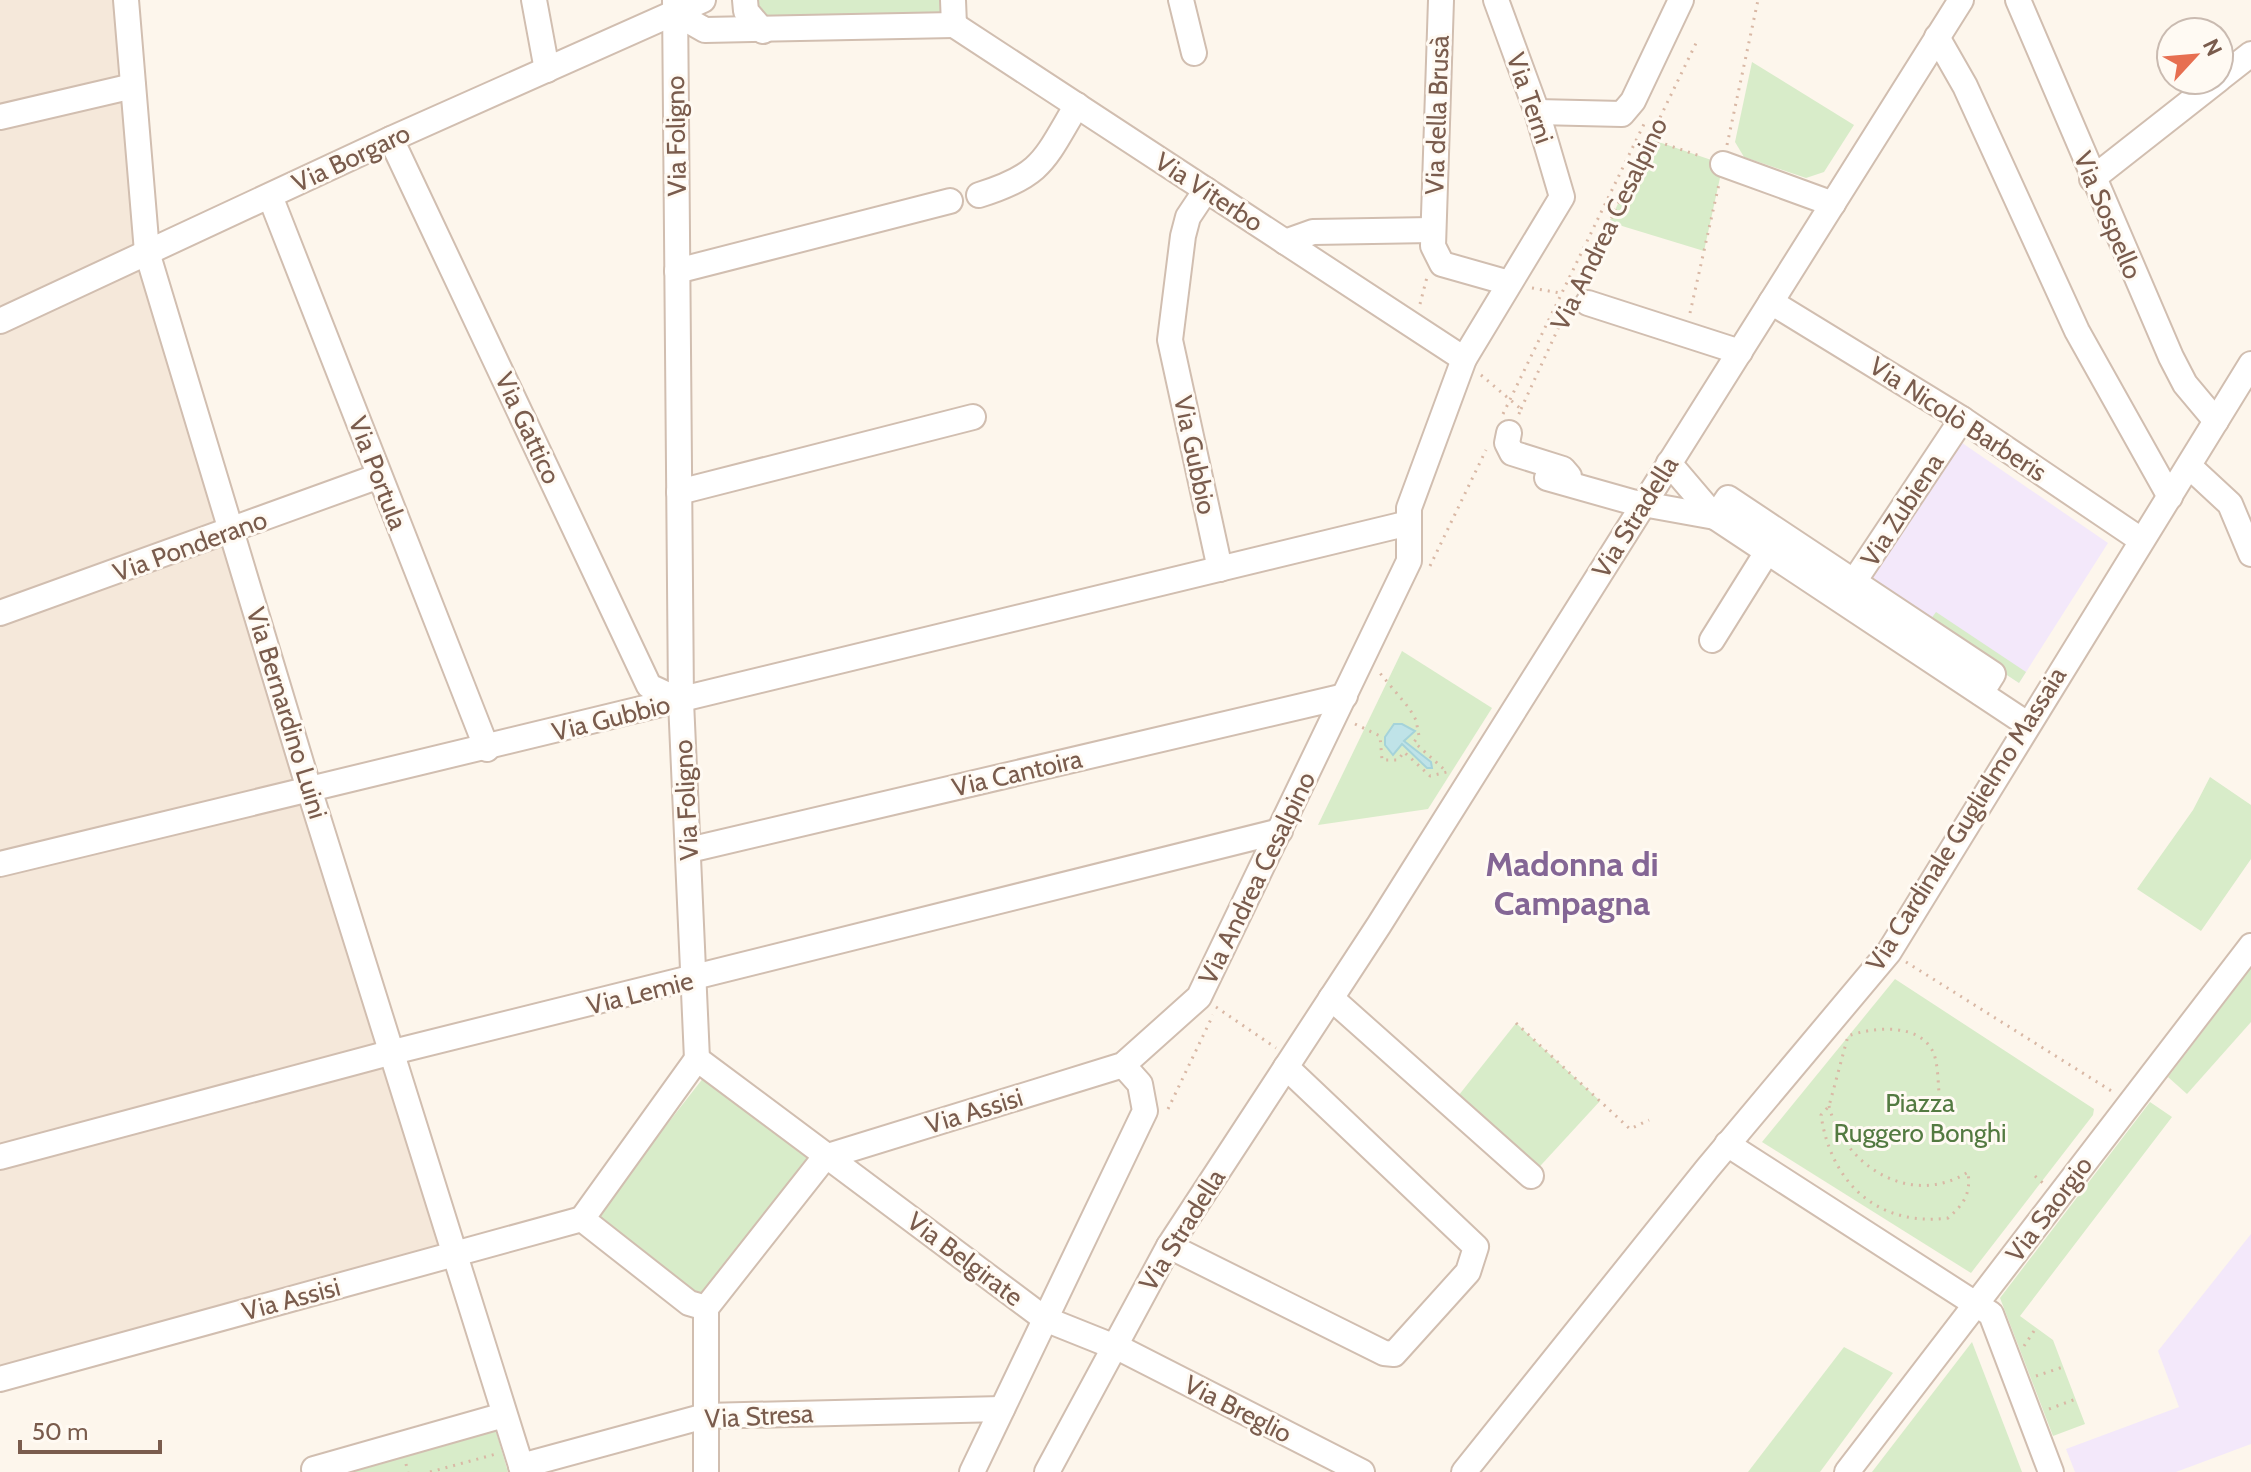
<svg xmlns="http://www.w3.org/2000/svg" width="2251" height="1472" viewBox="0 0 2251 1472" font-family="Cabin,sans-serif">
<rect width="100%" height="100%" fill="#fdf6ec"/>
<!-- residential -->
<path fill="#f5e8da" d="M 0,0 L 128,0 L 147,252 L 455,1255 L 0,1379 Z"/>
<!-- education -->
<g fill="#f3e8fa">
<path d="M 1955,438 L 2108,543 L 2019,683 L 1866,580 Z"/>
<path d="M 2251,1234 L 2251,1444 L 2176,1472 L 2075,1472 L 2066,1449 L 2179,1407 L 2158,1351 Z"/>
</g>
<!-- green -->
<g fill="#d8ecc9">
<path d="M 752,0 L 946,0 L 947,19 L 768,26 Z"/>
<path d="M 1752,62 L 1854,125 L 1824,172 L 1806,178 L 1744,157 L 1735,142 Z"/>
<path d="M 1650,139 L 1723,164 L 1704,251 L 1609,222 Z"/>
<path d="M 1936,612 L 2026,672 L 2019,683 L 1928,623 Z"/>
<path d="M 1402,651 L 1492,708 L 1428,809 L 1318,825 Z"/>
<path d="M 2210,777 L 2251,805 L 2251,859 L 2201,931 L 2137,889 L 2193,810 Z"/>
<path d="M 2251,968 L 2251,1022 L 2187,1094 L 2168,1077 Z"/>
<path d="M 1895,979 L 2094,1109 L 2093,1115 L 1971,1273 L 1762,1142 Z"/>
<path d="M 1516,1023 L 1600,1101 L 1531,1176 L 1451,1105 Z"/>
<path d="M 704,1077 L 810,1158 L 703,1309 L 593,1219 Z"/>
<path d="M 2150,1102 L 2172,1117 L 2020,1316 L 2053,1340 L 2085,1424 L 2053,1436 L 2000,1298 Z"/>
<path d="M 1972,1342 L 2022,1472 L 1872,1472 Z"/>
<path d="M 1844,1347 L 1893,1373 L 1820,1472 L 1748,1472 Z"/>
<path d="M 495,1428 L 508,1472 L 344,1472 Z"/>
</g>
<!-- water -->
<path fill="#bfe3e8" stroke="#a5d3da" stroke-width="2" d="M 1394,724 L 1402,724 L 1415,731 L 1404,741 L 1431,762 L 1432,768 L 1427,768 L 1402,744 L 1393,755 L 1385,745 L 1385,737 Z"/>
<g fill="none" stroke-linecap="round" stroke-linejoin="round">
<!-- minor casing -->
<g stroke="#d1beb0" stroke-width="28">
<g id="minor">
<path d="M 126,0 L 147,252 L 309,789 L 523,1472"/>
<path d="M 534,0 L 547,70"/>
<path d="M 675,0 L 681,701 L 697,1059"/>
<path d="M 745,0 L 746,11 L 763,31"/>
<path d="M 953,0 L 954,25"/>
<path d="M 1181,0 L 1194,53"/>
<path d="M 1441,0 L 1433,246 L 1442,264 L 1509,283"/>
<path d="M 2018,0 L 2171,357 L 2185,384 L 2216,421"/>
<path d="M 675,13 L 705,30 L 954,25"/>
<path d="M 954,25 L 1464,359"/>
<path d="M 1937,37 L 1965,86 L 2077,331 L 2170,497"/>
<path d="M 2219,79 L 2251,54"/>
<path d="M 1537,112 L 1622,114 L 1633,101 L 1681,0"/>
<path d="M 0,117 L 133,86"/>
<path d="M 391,139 L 649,686 L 681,701"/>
<path d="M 1723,164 L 1833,204"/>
<path d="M 2092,179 L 2218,80"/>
<path d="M 1206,190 L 1188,217 L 1183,236 L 1170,340 L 1220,569"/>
<path d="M 979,195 C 1043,175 1044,160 1077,105"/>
<path d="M 270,196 L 487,749"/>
<path d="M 1285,242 L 1313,232 L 1432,230"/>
<path d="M 677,271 L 950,201"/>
<path d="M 1771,302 L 1962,419 L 2141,540"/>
<path d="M 1588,303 L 1740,352"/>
<path d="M 0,321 L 391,139 L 703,0"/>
<path d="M 1509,433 L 1507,443 L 1512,453 L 1563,469 L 1569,476"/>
<path d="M 1669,463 L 1715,517 L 2027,724"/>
<path d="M 2189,466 L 2230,504 L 2251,554"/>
<path d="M 1547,478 L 1632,502 L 1715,517"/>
<path d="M 679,492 L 973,417"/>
<path d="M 1715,517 L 1728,498 L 1993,674 L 1981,693"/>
<path d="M 1845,595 L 1962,419"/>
<path d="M 0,613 L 379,476"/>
<path d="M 1712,640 L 1767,552"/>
<path d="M 689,850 L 1345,696"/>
<path d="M 0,864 L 1409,523"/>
<path d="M 1331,998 L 1531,1176"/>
<path d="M 1727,1144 L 1991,1314 L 2051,1472"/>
<path d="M 0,1157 L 393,1052 L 1280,831"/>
<path d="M 825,1157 L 1123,1065 L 1199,997 L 1409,561 L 1409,508 L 1464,359 L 1562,197 L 1537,112 L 1496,0"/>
<path d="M 825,1157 L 706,1308 L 689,1303 L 582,1219 L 697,1059 L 1045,1319 L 1125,1351 L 1362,1472"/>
<path d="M 1169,1246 L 1384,1353 L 1394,1354 L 1468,1272 L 1476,1247 L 1286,1067"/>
<path d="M 706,1308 L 706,1472"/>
<path d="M 0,1379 L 582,1219"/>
<path d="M 521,1466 L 705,1416 L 1002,1409"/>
<path d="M 314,1469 L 504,1415"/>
<path d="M 972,1472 L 1145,1111 L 1140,1084 L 1123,1065"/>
<path d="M 1047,1472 L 1169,1246 L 1379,925 L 1961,0"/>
<path d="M 1464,1472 L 1707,1169 L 1889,952 L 2251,364"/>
<path d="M 1847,1472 L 2251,946"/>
</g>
</g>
<!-- path -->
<g stroke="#d9b8a5" stroke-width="3" stroke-dasharray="2 6" stroke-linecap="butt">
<path d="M 1650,139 L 1703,157"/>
<path d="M 1727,145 L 1758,0"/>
<path d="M 1580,283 L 1698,39"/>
<path d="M 1532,288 L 1560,293"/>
<path d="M 1420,304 L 1427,277"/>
<path d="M 1690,313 L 1719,184"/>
<path d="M 1481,375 L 1521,409 L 1518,416"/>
<path d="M 1521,409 L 1568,307"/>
<path d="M 1503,414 L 1645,122"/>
<path d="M 1430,566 L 1486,450"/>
<path d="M 1355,724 L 1380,736 L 1382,760 L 1398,760 L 1404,752 L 1430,776 L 1447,772 L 1414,742 L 1419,736 L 1416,720 L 1409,708 L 1379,672"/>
<path d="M 1906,962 L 2113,1092"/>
<path d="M 1216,1007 L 1276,1048"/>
<path d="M 1516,1023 L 1630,1129 L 1649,1120"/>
<path d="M 1829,1106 C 1844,1167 1912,1208 1968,1172 C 1971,1194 1964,1204 1948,1218 C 1879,1227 1831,1184 1821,1115 L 1829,1106 L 1848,1036 C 1873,1027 1921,1022 1934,1054 C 1938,1066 1938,1081 1939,1093"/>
<path d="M 1168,1109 L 1213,1015"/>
<path d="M 2035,1176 L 2044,1184"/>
<path d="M 2024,1346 L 2036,1328"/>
<path d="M 2036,1376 L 2063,1367"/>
<path d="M 2049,1409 L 2076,1399"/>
<path d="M 406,1464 L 408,1472"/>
<path d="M 430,1472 L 496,1454"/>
</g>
<!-- minor -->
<use href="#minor" stroke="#fff" stroke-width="24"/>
</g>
<g text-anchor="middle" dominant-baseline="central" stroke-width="6" stroke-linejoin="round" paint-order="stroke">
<!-- street labels -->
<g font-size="26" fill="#7a5c4d" stroke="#fffaf3">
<text transform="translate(1530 98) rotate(71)">Via Terni</text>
<text transform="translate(1437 115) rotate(-88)">Via della Brusà</text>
<text transform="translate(676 136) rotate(-91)">Via Foligno</text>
<text transform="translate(351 158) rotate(-25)">Via Borgaro</text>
<text transform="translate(1209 192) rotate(33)">Via Viterbo</text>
<text transform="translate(2108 215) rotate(67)">Via Sospello</text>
<text transform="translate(1609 224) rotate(-64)">Via Andrea Cesalpino</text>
<text transform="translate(1958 419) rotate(33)">Via Nicolò Barberis</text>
<text transform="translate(528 428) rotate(65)">Via Gattico</text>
<text transform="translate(1195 455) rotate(78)">Via Gubbio</text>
<text transform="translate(378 473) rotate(69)">Via Portula</text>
<text transform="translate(1902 510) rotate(-57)">Via Zubiena</text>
<text transform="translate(1635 517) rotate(-58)">Via Stradella</text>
<text transform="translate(190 546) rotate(-20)">Via Ponderano</text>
<text transform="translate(287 713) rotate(73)">Via Bernardino Luini</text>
<text transform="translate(611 718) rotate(-14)">Via Gubbio</text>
<text transform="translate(1017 773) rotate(-13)">Via Cantoira</text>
<text transform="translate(686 800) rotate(-93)">Via Foligno</text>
<text transform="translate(1966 819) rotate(-58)">Via Cardinale Guglielmo Massaia</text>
<text transform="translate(1257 878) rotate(-64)">Via Andrea Cesalpino</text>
<text transform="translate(640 993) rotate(-14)">Via Lemie</text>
<text transform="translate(974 1111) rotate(-17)">Via Assisi</text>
<text transform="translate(2049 1209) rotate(-53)">Via Saorgio</text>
<text transform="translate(1182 1230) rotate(-58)">Via Stradella</text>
<text transform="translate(965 1259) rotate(37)">Via Belgirate</text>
<text transform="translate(291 1299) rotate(-15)">Via Assisi</text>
<text transform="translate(1238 1409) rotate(27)">Via Breglio</text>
<text transform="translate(759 1416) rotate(-3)">Via Stresa</text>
</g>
<!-- park labels -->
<g font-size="26" fill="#537a41" stroke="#fffaf3">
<text x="1920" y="1103">Piazza<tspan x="1920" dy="30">Ruggero Bonghi</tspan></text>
</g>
<!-- district labels -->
<g font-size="34" font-weight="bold" fill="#846695" stroke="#fffaf3">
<text x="1572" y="864">Madonna di<tspan x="1572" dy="39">Campagna</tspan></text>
</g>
</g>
<!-- north arrow -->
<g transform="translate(2195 56) rotate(64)"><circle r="38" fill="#fffaf3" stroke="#cabbb1" stroke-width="2"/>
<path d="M0-6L14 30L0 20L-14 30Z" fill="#e76f51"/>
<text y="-12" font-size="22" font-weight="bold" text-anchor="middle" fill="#7a5c4d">N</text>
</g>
<!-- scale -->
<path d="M20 1440v12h140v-12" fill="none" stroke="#7a5c4d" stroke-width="4"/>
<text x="32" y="1440" font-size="24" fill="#7a5c4d" stroke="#fffaf3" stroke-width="6" paint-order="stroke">50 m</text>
</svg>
